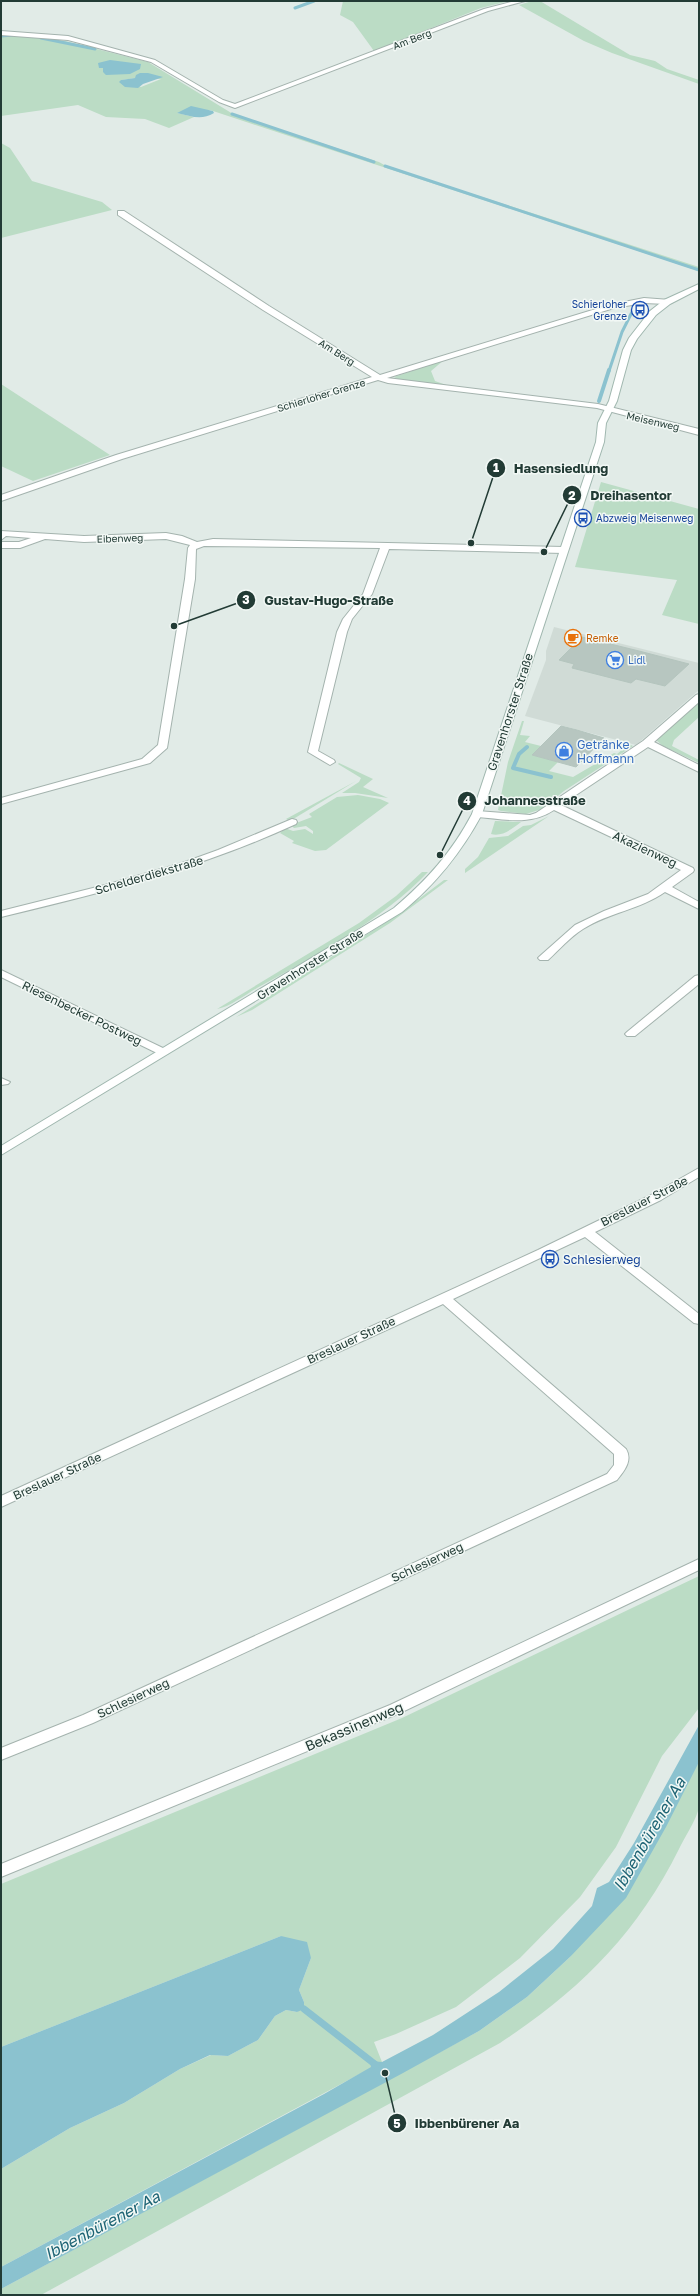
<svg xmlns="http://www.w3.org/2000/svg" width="700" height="2296" viewBox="0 0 700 2296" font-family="'Golos Text',sans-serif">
<rect width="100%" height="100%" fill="#e1ebe7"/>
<!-- built -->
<path fill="#d0dbd6" d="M 554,627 L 699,663 L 699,690 L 636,745 L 525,716 L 546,660 L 546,651 Z"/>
<!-- green -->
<g fill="#bbdcc5" fill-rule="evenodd">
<path d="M 343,1 L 509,1 L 481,8 L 374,51 L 353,22 L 340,15 Z"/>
<path d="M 532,1 L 540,1 L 630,55 L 655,61 L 667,69 L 699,80 L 699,84 L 612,53 L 584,41 L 519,5 Z"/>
<path d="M 1,36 L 30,36 L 65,41 L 148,62 L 233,114 L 379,162 L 386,166 L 699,267 L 699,271 L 210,110 L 177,113 L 194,117 L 169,128 L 145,119 L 106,117 L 78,105 L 1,116 ZM 136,78 L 161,79 L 141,87 L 121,80 Z"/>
<path d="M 1,143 L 10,148 L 32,181 L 102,202 L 112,210 L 1,238 Z"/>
<path d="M 444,360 L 431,371 L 435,381 L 449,386 L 398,379 L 394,377 Z"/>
<path d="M 1,384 L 110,455 L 33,481 L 1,466 Z"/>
<path d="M 601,482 L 699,509 L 699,624 L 662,615 L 677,580 L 575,567 Z"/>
<path d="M 699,702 L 699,717 L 674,740 L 672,746 L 699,760 L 699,763 L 663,746 L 656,740 Z"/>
<path d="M 522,721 L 524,721 L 520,735 L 530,736 L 525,742 L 541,746 L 532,755 L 558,762 L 549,771 L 573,777 L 614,753 L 617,754 L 629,744 L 633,746 L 564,791 L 542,809 L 526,814 L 501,811 L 498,810 L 508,762 Z"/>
<path d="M 339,763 L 373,779 L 363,787 L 388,798 L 355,793 L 342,793 L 359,782 L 361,778 L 338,764 Z"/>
<path d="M 356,781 L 290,821 L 286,819 Z"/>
<path d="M 358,795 L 380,799 L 389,803 L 326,850 L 315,851 L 292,843 L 294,841 L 280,833 L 285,828 L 293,831 L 305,829 L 313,834 L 313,831 L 306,826 L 294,828 L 291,825 L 312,817 L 309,814 L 337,797 Z"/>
<path d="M 549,816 L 465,873 L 465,869 L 478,857 L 489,838 L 508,836 L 523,826 L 531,825 Z"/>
<path d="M 495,821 L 521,822 C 512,829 502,837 491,834 Z"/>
<path d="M 422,872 L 428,872 C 385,918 312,958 257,988 C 245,995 230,1007 217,1009 L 359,923 L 396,896 Z"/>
<path d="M 444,880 L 448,880 L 390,923 L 252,1010 L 236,1017 L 396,916 Z"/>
<path d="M 699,1576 L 699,1708 L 662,1756 L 616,1847 L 580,1897 L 520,1958 L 456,2007 L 396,2034 L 374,2042 L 382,2062 L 1,2267 L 1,2169 L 70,2128 L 124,2103 L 180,2069 L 211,2055 L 228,2056 L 258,2040 L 275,2016 L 286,2010 L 297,2012 L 304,2002 L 299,1990 L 311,1958 L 281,1936 L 1,2047 L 1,1884 L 402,1718 Z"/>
<path d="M 699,1762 C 699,1775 700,1800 698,1811 C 694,1824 685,1836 679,1849 C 636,1935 580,1990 500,2043 L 41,2295 L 1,2295 L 1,2289 L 479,2031 L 527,1997 L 570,1957 Z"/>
</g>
<!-- water -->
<g fill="#8bc2cf">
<path d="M 110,60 L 141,64 L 140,69 L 130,74 L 106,75 L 103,72 L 103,68 L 99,68 L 98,63 Z"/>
<path d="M 140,73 L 148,73 L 163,77 L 143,84 L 138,88 L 125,87 L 119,82 L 121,80 L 135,78 L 136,75 Z"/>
<path d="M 191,106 L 213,111 L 214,113 C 201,121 191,116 177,113 Z"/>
<path d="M 699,1725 L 699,1762 L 666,1827 L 626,1898 L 570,1957 L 527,1997 L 479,2031 L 403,2073 L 1,2289 L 1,2267 L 324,2094 L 371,2067 L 370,2061 L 382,2062 L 433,2035 L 499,1992 L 553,1949 L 592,1906 L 597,1888 L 609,1882 L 634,1843 Z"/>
<path d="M 281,1936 L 307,1942 L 311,1958 L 299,1990 L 304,2002 L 304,2009 L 297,2012 L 286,2010 L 275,2016 L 258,2040 L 228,2056 L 210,2055 L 180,2069 L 124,2103 L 70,2128 L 1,2169 L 1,2047 Z"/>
</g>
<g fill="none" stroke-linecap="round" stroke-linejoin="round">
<!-- stream-far2 -->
<g stroke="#8bc2cf" stroke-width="3">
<path d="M 295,8 L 314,1"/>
<path d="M 1,36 L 13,35"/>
<path d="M 41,38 L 95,49"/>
<path d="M 232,114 L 374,162"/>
<path d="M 385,166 L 699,270"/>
<path d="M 609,371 L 622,332 L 633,310"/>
</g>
<!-- stream-far1 -->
<g stroke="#8bc2cf" stroke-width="4">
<path d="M 599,401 L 609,370"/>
<path d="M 527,747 L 519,754 L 513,768 L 551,777"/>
</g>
<!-- stream -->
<path stroke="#8bc2cf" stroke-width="7" d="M 304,2009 L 376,2065"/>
</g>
<!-- building -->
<g fill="#b7c6c0" stroke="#b4c5be">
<path d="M 582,637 L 639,651 L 689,664 L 665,686 L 636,679 L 631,683 L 572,668 L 574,664 L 559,660 Z"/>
<path d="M 561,726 L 577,730 L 604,738 L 576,767 L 532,755 Z"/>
</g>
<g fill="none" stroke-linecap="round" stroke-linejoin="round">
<!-- minor casing -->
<g stroke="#a4b3ae" stroke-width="2">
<g id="minor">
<path d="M 515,1 L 525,1 L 488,11 L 235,108 L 219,102 L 151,62 L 68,40 L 1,35 L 1,31 L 68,36 L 155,60 L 223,100 L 235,104 L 484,9 Z"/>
<path d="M 118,211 L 124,211 L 269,306 L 380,375 L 609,305 L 644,298 L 670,300 L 671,302 L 667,304 L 644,303 L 614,308 L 387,378 L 598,404 L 699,429 L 699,435 L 597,408 L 388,383 L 378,380 L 122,459 L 1,501 L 1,495 L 116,455 L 372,377 L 263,310 L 118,215 Z"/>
<path d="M 1,531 L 84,536 L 166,533 L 182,536 L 197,542 L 213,539 L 564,547 L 568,550 L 564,553 L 389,549 L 372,594 L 352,619 L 347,632 L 318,751 L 334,760 L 335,762 L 330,765 L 308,752 L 337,632 L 343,619 L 363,594 L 380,548 L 204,546 L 196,549 L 195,579 L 167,748 L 150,763 L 1,804 L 1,798 L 142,759 L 158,745 L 185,579 L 188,548 L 190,545 L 166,539 L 84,542 L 45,539 L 20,548 L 1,548 L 1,542 L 19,542 L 31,538 L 6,536 L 1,540 Z"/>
<path d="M 699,694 L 699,702 L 654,742 L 699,765 L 699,772 L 648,747 L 561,805 L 693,868 L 694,870 L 693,872 L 672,887 L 699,902 L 699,909 L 665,892 C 641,909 608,913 583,929 C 570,937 559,950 548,960 L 540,960 L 538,958 L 540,956 L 575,925 L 604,911 L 648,894 L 681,870 L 554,810 C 530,826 505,819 477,817 L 472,814 L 477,811 L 530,815 L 536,813 L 643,741 L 696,695 Z"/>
<path d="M 292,819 L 296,820 L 297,822 L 296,824 C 201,868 102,893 1,917 L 1,911 L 109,884 L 182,863 L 218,850 Z"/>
<path d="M 699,975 L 699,984 L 635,1036 L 627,1036 L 625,1034 L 627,1032 L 695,976 Z"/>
<path d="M 1,1078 L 10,1082 L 8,1084 L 1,1085 Z"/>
<path d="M 699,1168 L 699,1177 L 661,1200 L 595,1232 L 699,1314 L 699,1324 L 694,1323 L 585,1237 L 453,1299 L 626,1449 C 633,1461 624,1471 617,1480 L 93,1723 L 1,1760 L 1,1748 L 83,1715 L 607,1474 L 614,1465 L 614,1454 L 443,1304 L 1,1507 L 1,1496 L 538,1250 L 653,1194 Z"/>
<path d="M 699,1559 L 699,1570 L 400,1713 L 1,1877 L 1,1864 L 390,1705 Z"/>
</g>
</g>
<!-- tertiary casing -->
<g stroke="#a4b3ae" stroke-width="2">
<path id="tertiary" d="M 1,970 L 167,1050 L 169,1052 L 167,1054 L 159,1054 L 1,977 Z"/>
</g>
<!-- secondary casing -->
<g stroke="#a0b7af" stroke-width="2">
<path id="secondary" d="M 699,284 L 699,289 L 670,304 L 656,315 L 637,339 L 631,350 L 617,401 L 606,423 L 604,442 L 482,814 C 461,853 436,884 402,912 L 1,1155 L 1,1146 L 394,908 C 427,880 452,852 472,814 L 596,442 L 598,423 L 609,401 L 623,350 L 629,338 L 650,311 L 664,300 Z"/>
</g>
<!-- minor -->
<use href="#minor" fill="#fff" fill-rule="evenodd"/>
<!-- tertiary -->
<use href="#tertiary" fill="#fff" fill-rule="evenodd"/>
<!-- secondary -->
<use href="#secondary" fill="#fff" fill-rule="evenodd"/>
</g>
<!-- icons -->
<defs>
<g id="bus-ring" transform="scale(0.9)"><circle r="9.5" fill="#f2f8f5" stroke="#1a4fb4" stroke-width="1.5"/><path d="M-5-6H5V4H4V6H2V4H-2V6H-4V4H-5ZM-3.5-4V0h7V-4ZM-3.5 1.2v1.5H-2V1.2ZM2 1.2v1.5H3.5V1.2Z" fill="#1a4fb4"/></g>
<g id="cafe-ring" transform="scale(0.9)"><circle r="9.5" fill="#f2f8f5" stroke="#e8710a" stroke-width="1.5"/><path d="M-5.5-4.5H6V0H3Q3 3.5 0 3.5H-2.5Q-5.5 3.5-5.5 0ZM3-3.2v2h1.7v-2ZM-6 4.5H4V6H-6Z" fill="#e8710a"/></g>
<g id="supermarket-ring" transform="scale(0.9)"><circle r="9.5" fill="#f2f8f5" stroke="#3f7fe0" stroke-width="1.5"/><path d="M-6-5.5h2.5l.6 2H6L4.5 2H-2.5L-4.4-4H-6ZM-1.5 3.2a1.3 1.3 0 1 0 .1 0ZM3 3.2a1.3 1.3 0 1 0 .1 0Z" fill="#3f7fe0"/></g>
<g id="shop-ring" transform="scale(0.9)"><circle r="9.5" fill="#f2f8f5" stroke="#3f7fe0" stroke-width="1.5"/><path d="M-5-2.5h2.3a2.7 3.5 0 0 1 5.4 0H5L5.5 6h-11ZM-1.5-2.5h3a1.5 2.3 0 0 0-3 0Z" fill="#3f7fe0"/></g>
</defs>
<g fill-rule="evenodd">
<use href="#bus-ring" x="640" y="310"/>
<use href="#bus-ring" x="583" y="518"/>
<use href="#cafe-ring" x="573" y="638"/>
<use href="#supermarket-ring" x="615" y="660"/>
<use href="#shop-ring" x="564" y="751"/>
<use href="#bus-ring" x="550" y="1259"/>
</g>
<g text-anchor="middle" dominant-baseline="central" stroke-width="3" stroke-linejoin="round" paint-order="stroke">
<!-- far-street labels -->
<g font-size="10" fill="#223b35" stroke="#f2f8f5">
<text transform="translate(412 39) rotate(-21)">Am Berg</text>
<text transform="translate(337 352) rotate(32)">Am Berg</text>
<text transform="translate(321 395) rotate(-17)">Schierloher Grenze</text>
<text transform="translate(653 421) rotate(13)">Meisenweg</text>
<text transform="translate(120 538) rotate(-2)">Eibenweg</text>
</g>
<!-- far-transit labels -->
<g font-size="10" fill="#164399" stroke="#f2f8f5" text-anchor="end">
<text x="627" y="304">Schierloher<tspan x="627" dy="12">Grenze</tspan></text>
<text x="596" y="518" text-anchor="start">Abzweig Meisenweg</text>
</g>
<!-- far-food labels -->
<g font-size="10" fill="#c56008" stroke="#f2f8f5" text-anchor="start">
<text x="586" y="638">Remke</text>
</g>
<!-- far-shop labels -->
<g font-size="10" fill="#366cbe" stroke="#f2f8f5" text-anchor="start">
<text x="628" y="660">Lidl</text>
</g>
<!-- street labels -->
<g font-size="12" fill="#223b35" stroke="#f2f8f5">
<text transform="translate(510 712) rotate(-72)">Gravenhorster Straße</text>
<text transform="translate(645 849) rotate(25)">Akazienweg</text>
<text transform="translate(149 875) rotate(-16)">Schelderdiekstraße</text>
<text transform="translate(310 964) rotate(-32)">Gravenhorster Straße</text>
<text transform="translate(82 1013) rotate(26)">Riesenbecker Postweg</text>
<text transform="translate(644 1201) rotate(-27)">Breslauer Straße</text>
<text transform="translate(351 1340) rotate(-25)">Breslauer Straße</text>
<text transform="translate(57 1476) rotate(-25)">Breslauer Straße</text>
<text transform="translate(427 1562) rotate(-25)">Schlesierweg</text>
<text transform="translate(133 1698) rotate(-25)">Schlesierweg</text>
</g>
<!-- shop labels -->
<g font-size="12" fill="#366cbe" stroke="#f2f8f5" text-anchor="start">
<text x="577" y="744">Getränke<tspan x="577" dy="14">Hoffmann</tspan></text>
</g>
<!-- transit labels -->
<g font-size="12" fill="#164399" stroke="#f2f8f5" text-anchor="start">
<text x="563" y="1259">Schlesierweg</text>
</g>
<!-- near-street labels -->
<g font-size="14" fill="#223b35" stroke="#f2f8f5">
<text transform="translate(354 1726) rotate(-23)">Bekassinenweg</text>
</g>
<!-- near-water labels -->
<g font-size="16" font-style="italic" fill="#1e6475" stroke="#f2f8f5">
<text transform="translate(649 1834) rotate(-60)">Ibbenbürener Aa</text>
<text transform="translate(102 2225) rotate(-28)">Ibbenbürener Aa</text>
</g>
</g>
<!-- callouts -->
<path fill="none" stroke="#223b35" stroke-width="1.5" d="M471 543L496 468M544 552L572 495M174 626L246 600M440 855L467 801M385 2073L397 2123"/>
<g fill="#223b35" stroke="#f2f8f5" stroke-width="1.5">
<circle cx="471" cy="543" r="4"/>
<circle cx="544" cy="552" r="4"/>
<circle cx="174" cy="626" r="4"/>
<circle cx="440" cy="855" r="4"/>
<circle cx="385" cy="2073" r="4"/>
<circle cx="496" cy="468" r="10"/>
<circle cx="572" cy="495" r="10"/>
<circle cx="246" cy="600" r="10"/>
<circle cx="467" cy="801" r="10"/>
<circle cx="397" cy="2123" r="10"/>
</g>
<g font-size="12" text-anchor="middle" font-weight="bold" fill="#fff">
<text x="496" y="472">1</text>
<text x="572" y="500">2</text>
<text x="246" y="604">3</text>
<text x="467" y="805">4</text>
<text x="397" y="2128">5</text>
</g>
<g font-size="13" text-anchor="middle" font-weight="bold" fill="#223b35" stroke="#f2f8f5" stroke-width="3" stroke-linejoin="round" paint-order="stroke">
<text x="561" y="473">Hasensiedlung</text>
<text x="631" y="500">Dreihasentor</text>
<text x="329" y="605">Gustav-Hugo-Straße</text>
<text x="535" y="805">Johannesstraße</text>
<text x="467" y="2128">Ibbenbürener Aa</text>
</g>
<!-- border -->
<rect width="700" height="2296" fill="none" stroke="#223b35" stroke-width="4"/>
</svg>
